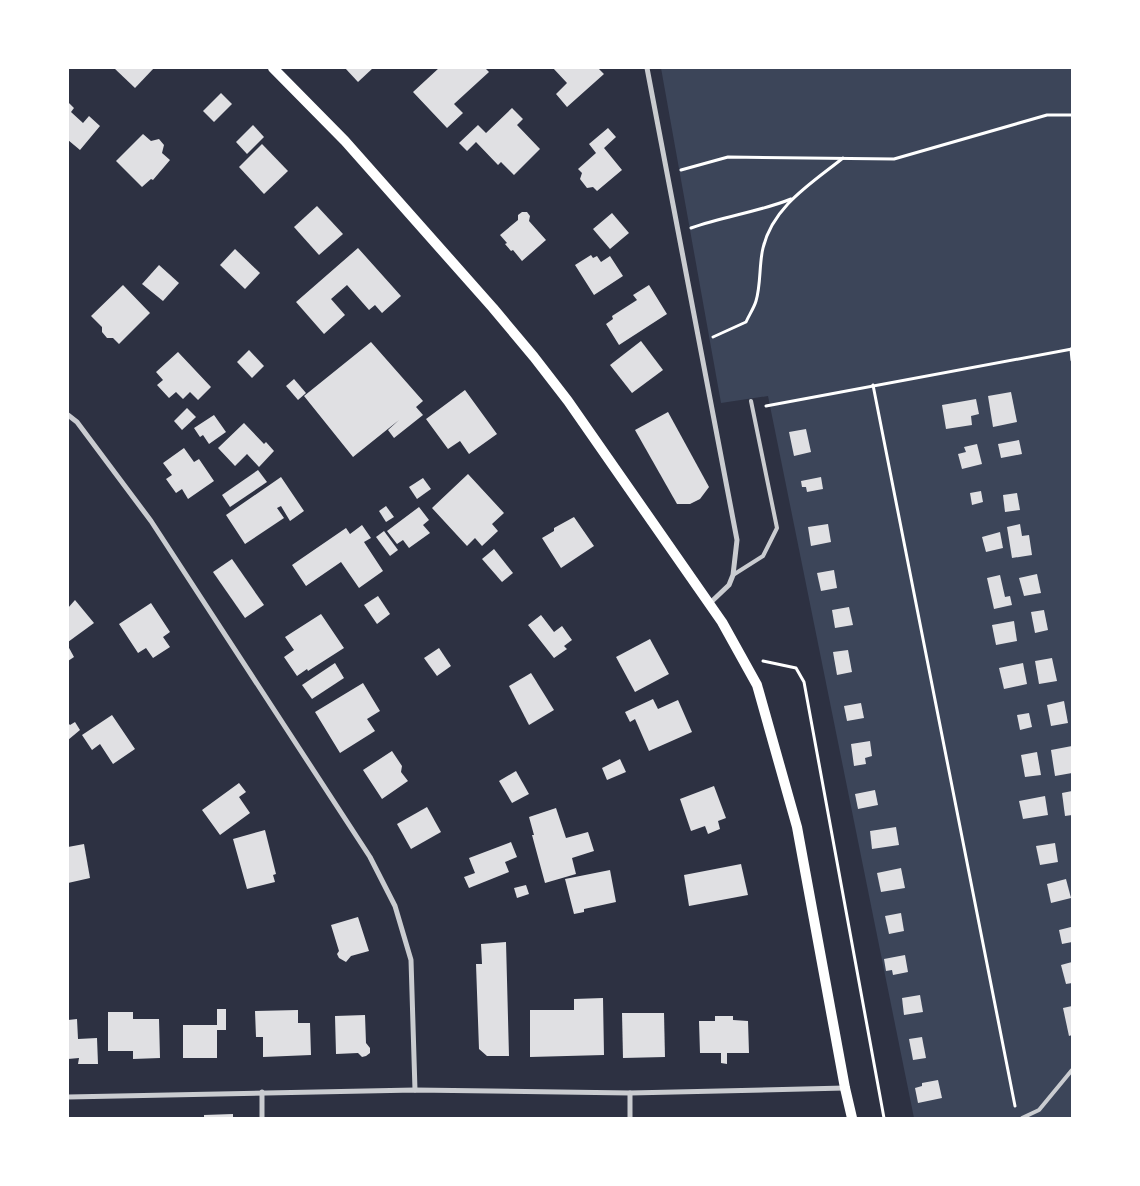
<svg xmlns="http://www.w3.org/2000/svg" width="1140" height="1186" viewBox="0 0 1140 1186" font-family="'PT Sans Narrow',sans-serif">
<rect width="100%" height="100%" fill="#2d3142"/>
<!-- green -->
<path fill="#3c4559" d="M 661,68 L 1072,68 L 1072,1118 L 914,1118 L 768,396 L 721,403 Z"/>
<!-- building -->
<g fill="#e0e0e3">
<path d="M 114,68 L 154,68 L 135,88 Z"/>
<path d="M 345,68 L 373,68 L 358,82 Z"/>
<path d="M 439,68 L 485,68 L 489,72 L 454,104 L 463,113 L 447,128 L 413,92 Z"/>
<path d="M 553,68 L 598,68 L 604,74 L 567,107 L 556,94 L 567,83 Z"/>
<path d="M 221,93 L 232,104 L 214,122 L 203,111 Z"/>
<path d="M 68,102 L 74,108 L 71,112 L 83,123 L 89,116 L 100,126 L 80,150 L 68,140 Z"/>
<path d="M 512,108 L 523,119 L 517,125 L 540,149 L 514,175 L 501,162 L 498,165 L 476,142 L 467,151 L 459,143 L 478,125 L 486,133 Z"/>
<path d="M 253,125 L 264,137 L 247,154 L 236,142 Z"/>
<path d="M 608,128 L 616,137 L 604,148 L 622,170 L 597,191 L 593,187 L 587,188 L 580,179 L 582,173 L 578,169 L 596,153 L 589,144 Z"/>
<path d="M 143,134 L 151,141 L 159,139 L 164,145 L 162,153 L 170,160 L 153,180 L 151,179 L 142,187 L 116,161 Z"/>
<path d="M 262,144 L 288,171 L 264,194 L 239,167 Z"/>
<path d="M 317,206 L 343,234 L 319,255 L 294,227 Z"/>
<path d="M 522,212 L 527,212 L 530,216 L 529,221 L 546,240 L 522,261 L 513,250 L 511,251 L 505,244 L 507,243 L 500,235 L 518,220 L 518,215 Z"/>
<path d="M 612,213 L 629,233 L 610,249 L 593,229 Z"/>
<path d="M 358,248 L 401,296 L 382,313 L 375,305 L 369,310 L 347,285 L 331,299 L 345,315 L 324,334 L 296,302 Z"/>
<path d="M 235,249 L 260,273 L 245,289 L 220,265 Z"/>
<path d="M 591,255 L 593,258 L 597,256 L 601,262 L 610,256 L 623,276 L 594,295 L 575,265 Z"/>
<path d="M 159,265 L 179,283 L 163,301 L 142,284 Z"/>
<path d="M 123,285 L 150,313 L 119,344 L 113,338 L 107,338 L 102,332 L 102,327 L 91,316 Z"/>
<path d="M 649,285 L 667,314 L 619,345 L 606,324 L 613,319 L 612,316 L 637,300 L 633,295 Z"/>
<path d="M 641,341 L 663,370 L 632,393 L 610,365 Z"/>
<path d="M 371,342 L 423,401 L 416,407 L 423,415 L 394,438 L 388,430 L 399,420 L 353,457 L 304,396 Z"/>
<path d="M 249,350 L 264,366 L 252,378 L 237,362 Z"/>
<path d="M 178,352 L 211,387 L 198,400 L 190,392 L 183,399 L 176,392 L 169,398 L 157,385 L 163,380 L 156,372 Z"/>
<path d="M 294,379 L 306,393 L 298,400 L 286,386 Z"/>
<path d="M 465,390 L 497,434 L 469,454 L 460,441 L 448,449 L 426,419 Z"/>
<path d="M 1011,392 L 1017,422 L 993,427 L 988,396 Z"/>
<path d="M 976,399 L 979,414 L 971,416 L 972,425 L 946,429 L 942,405 Z"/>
<path d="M 187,408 L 196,417 L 182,430 L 174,421 Z"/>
<path d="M 668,412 L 709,487 L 700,499 L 690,504 L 677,504 L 635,430 Z"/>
<path d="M 214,415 L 226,432 L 209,444 L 203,435 L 200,437 L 194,428 Z"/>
<path d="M 244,423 L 264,444 L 266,442 L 274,451 L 259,467 L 247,454 L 235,466 L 218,448 Z"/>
<path d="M 806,429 L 811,452 L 794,456 L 789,432 Z"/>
<path d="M 1019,440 L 1022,454 L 1001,458 L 998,444 Z"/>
<path d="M 977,444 L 982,464 L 962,469 L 958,454 L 966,452 L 964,447 Z"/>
<path d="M 184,448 L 194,462 L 199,459 L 214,481 L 188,499 L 182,489 L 176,493 L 166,479 L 172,475 L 163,463 Z"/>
<path d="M 258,470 L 267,482 L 230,507 L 222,495 Z"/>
<path d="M 468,474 L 504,513 L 492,524 L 498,531 L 482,546 L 475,538 L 467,546 L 432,508 Z"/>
<path d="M 281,477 L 304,511 L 290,521 L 281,506 L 277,508 L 284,518 L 245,544 L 226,515 Z"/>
<path d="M 821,477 L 823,489 L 807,492 L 806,487 L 802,487 L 801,481 Z"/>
<path d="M 423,478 L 431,489 L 417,499 L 409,487 Z"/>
<path d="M 981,491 L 983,502 L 972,505 L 970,493 Z"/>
<path d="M 1017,493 L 1020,510 L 1005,512 L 1003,495 Z"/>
<path d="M 386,506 L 394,517 L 386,522 L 379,511 Z"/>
<path d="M 419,507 L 429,520 L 423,525 L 430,533 L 409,548 L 403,540 L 397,544 L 387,531 Z"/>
<path d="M 574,517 L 594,546 L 561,568 L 542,538 L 554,531 L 554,528 Z"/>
<path d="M 828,524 L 831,542 L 811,546 L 808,527 Z"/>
<path d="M 1020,524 L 1022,536 L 1029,535 L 1032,555 L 1012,558 L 1007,527 Z"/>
<path d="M 362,525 L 371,538 L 364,542 L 383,571 L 359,588 L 341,562 L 306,586 L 292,565 L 346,528 L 350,534 Z"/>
<path d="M 384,531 L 398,550 L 390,556 L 376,537 Z"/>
<path d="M 1000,532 L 1003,548 L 986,552 L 982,537 Z"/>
<path d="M 494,549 L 513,573 L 502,582 L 482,559 Z"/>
<path d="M 232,559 L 264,605 L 245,618 L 213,572 Z"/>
<path d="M 834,570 L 837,588 L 821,591 L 817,573 Z"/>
<path d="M 1037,574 L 1041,593 L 1024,596 L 1019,578 Z"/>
<path d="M 1000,575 L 1005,597 L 1010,596 L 1012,605 L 994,609 L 987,578 Z"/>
<path d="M 378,596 L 390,614 L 377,624 L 364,605 Z"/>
<path d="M 75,600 L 94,623 L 68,642 L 68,608 Z"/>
<path d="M 151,603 L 170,632 L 163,637 L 170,647 L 153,658 L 146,648 L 138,653 L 119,624 Z"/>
<path d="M 849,607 L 853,625 L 835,628 L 832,610 Z"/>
<path d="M 1044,610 L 1048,630 L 1035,633 L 1031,612 Z"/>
<path d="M 321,614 L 344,648 L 308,671 L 307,669 L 297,676 L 284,657 L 294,650 L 285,637 Z"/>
<path d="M 541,615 L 554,632 L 562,626 L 572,640 L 564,646 L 567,649 L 554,658 L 528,625 Z"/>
<path d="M 1014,621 L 1017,641 L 996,645 L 992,625 Z"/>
<path d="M 650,639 L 669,674 L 635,692 L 616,657 Z"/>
<path d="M 68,646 L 74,657 L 68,661 Z"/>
<path d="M 439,648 L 451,666 L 437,676 L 424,658 Z"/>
<path d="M 848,650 L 852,672 L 837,675 L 833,652 Z"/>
<path d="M 1052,658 L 1057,681 L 1039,684 L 1035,661 Z"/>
<path d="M 335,663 L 344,678 L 312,699 L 302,685 Z"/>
<path d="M 1023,663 L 1027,684 L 1004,689 L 999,668 Z"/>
<path d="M 531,673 L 554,710 L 529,725 L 509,686 Z"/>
<path d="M 363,683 L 380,711 L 367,719 L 375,731 L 340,753 L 315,712 Z"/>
<path d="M 653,699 L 658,709 L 678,700 L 692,732 L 649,751 L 635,719 L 630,722 L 625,712 Z"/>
<path d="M 1064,701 L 1068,723 L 1051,726 L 1047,705 Z"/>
<path d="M 861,703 L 864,718 L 847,721 L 844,706 Z"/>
<path d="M 1029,713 L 1032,727 L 1020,730 L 1017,715 Z"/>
<path d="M 112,715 L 135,749 L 113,764 L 100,744 L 92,750 L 82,735 Z"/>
<path d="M 75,722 L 80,730 L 68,740 L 68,723 L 70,725 Z"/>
<path d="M 870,741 L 872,756 L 865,758 L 866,764 L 854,766 L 851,744 Z"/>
<path d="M 1072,746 L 1072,773 L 1055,776 L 1051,750 Z"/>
<path d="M 392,751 L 402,766 L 401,772 L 408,781 L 382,799 L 363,770 Z"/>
<path d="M 1037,752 L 1041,775 L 1025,777 L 1021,755 Z"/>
<path d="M 620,759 L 626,772 L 607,780 L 602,768 Z"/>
<path d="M 516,771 L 529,794 L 512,803 L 499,781 Z"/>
<path d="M 239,783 L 246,792 L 239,797 L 250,813 L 220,835 L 202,810 Z"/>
<path d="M 714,786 L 726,818 L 718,821 L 720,829 L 708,834 L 705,826 L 691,831 L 680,799 Z"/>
<path d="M 875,790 L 878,805 L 858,809 L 855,794 Z"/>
<path d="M 1072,791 L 1072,815 L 1065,816 L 1062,793 Z"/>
<path d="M 1045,796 L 1048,815 L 1023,819 L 1019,801 Z"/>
<path d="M 427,807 L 441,832 L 411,849 L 397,824 Z"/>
<path d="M 556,808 L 566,838 L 588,832 L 594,851 L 572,858 L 576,874 L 545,883 L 532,835 L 534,835 L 529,817 Z"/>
<path d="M 896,827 L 899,845 L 872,849 L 870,831 Z"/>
<path d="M 265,830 L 276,874 L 273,875 L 275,882 L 247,889 L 233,839 Z"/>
<path d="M 511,842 L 517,857 L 505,862 L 509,872 L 469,888 L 464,877 L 475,873 L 469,858 Z"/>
<path d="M 1055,843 L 1058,862 L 1040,865 L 1036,846 Z"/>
<path d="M 84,844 L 90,878 L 68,883 L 68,847 Z"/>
<path d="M 741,864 L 748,895 L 689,906 L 684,875 Z"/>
<path d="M 901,868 L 905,888 L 881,892 L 877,873 Z"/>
<path d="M 610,870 L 616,902 L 584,909 L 584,912 L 574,914 L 565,879 Z"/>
<path d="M 1066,879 L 1071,898 L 1051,903 L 1047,884 Z"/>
<path d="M 526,885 L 529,894 L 517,898 L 514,888 Z"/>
<path d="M 901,913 L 904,931 L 889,934 L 885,916 Z"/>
<path d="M 358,917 L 369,951 L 351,956 L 346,962 L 339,958 L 337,954 L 339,951 L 331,925 Z"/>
<path d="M 1071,927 L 1072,942 L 1062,944 L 1059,930 Z"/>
<path d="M 506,942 L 509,1056 L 487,1056 L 479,1049 L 476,964 L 482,964 L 481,944 Z"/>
<path d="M 905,955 L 908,972 L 893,975 L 892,970 L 886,971 L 884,959 Z"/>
<path d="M 1072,962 L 1072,983 L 1066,984 L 1061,965 Z"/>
<path d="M 920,995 L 923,1012 L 904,1015 L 902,998 Z"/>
<path d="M 603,998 L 604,1055 L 530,1057 L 530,1010 L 574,1010 L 574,999 Z"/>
<path d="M 1072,1006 L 1072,1035 L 1069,1036 L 1063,1008 Z"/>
<path d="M 217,1009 L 226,1009 L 226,1030 L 217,1030 L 217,1058 L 183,1058 L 183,1025 L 217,1025 Z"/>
<path d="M 298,1010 L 298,1023 L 310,1023 L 311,1055 L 263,1057 L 263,1037 L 256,1037 L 255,1011 Z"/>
<path d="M 108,1012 L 133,1012 L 133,1019 L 159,1019 L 160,1058 L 133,1059 L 133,1051 L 108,1051 Z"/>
<path d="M 622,1013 L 664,1013 L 665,1057 L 623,1058 Z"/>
<path d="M 365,1015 L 366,1043 L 370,1048 L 370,1053 L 366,1056 L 362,1057 L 358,1053 L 336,1054 L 335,1016 Z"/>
<path d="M 715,1016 L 733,1016 L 733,1020 L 748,1021 L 749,1053 L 727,1053 L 727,1064 L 721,1063 L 721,1053 L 700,1053 L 699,1021 L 715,1021 Z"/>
<path d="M 77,1019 L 78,1039 L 97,1038 L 98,1064 L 78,1064 L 79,1058 L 68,1059 L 68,1020 Z"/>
<path d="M 922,1037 L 926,1058 L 913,1060 L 909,1039 Z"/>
<path d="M 938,1080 L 942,1098 L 918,1103 L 915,1088 L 922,1086 L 922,1083 Z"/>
<path d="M 233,1114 L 233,1118 L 204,1118 L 204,1115 Z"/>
</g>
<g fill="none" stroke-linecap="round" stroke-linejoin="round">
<!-- path -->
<g stroke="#fff" stroke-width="3">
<path d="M 681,170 L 728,157 L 894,159 L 1047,115 L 1072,115"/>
<path d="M 691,228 C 724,216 759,212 791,199"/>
<path d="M 713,337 L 746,322 C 749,315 754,308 756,301 C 761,285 759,264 763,248 C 773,206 812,183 843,158"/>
<path d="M 1071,349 L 1072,360"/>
<path d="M 873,385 L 1015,1106"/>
<path d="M 766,406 L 1072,349"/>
<path d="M 763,661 L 796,668 L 804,682 L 884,1118"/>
</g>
<!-- service -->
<g stroke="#caccd0" stroke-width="4">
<path d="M 733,575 L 763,556 L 777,528 L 751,401"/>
<path d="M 1022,1118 L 1039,1110 L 1072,1070"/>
</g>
<!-- minor -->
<g stroke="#caccd0" stroke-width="5">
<path d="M 647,68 L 737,540 L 733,575 L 729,585 L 709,604"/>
<path d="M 68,415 L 77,422 L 151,521 L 370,857 L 395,906 L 411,960 L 415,1090"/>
<path d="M 262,1092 L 262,1118"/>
<path d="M 630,1093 L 630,1118"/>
<path d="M 68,1097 L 415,1090 L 630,1093 L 845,1088"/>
</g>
<!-- secondary -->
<path stroke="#fff" stroke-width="10" d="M 273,68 L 345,141 L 493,308 L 534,357 L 568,401 L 722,622 L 757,685 L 797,827 L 845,1088 L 852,1118"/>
</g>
<!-- border -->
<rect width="1140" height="1186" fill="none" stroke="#ffffff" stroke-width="138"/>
</svg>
